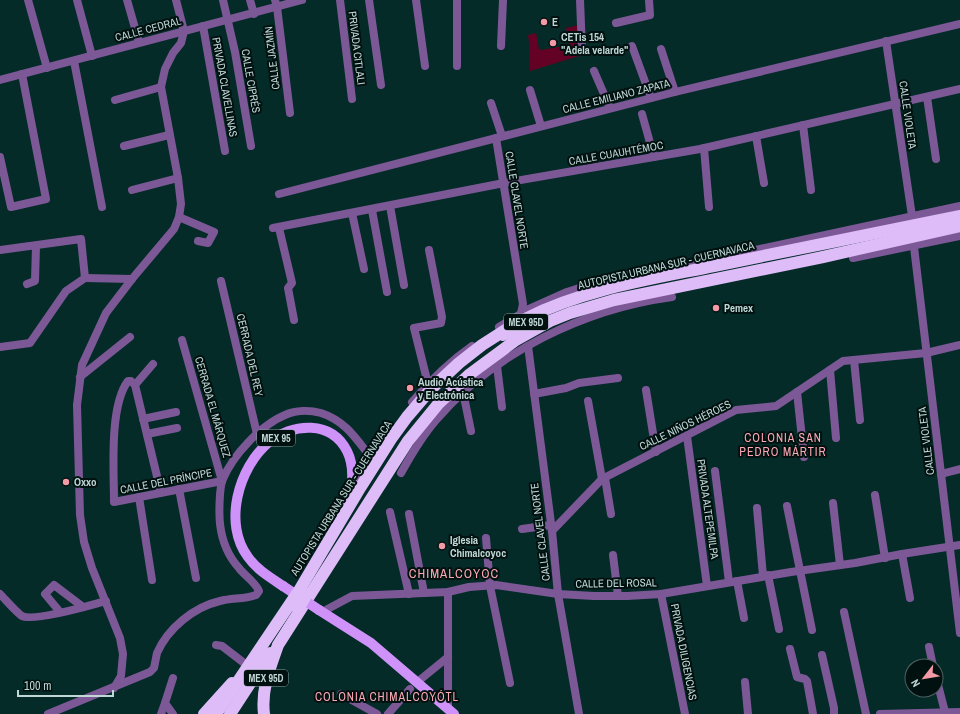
<svg xmlns="http://www.w3.org/2000/svg" width="960" height="714" viewBox="0 0 960 714" font-family="'Archivo Narrow',sans-serif">
<rect width="100%" height="100%" fill="#052b29"/>
<!-- green -->
<path fill="#630224" d="M 578,25 L 579,56 L 530,71 L 529,51 L 530,50 L 528,35 L 536,33 L 539,49 L 541,50 L 569,45 L 566,28 Z"/>
<g fill="none" stroke-linecap="round" stroke-linejoin="round">
<!-- minor -->
<g stroke="#7c5996" stroke-width="8">
<path d="M 28,0 L 47,68"/>
<path d="M 77,0 L 92,56"/>
<path d="M 127,0 L 139,42"/>
<path d="M 223,0 L 235,52 L 251,146"/>
<path d="M 250,0 L 254,14"/>
<path d="M 275,0 L 277,7 L 290,113"/>
<path d="M 340,0 L 352,99"/>
<path d="M 369,0 L 381,85"/>
<path d="M 416,0 L 425,66"/>
<path d="M 580,0 L 582,49"/>
<path d="M 616,23 L 650,15 L 649,0"/>
<path d="M 203,26 L 225,151"/>
<path d="M 886,41 L 912,216"/>
<path d="M 501,46 L 503,0"/>
<path d="M 632,46 L 651,98"/>
<path d="M 661,49 L 675,92"/>
<path d="M 74,61 L 102,207"/>
<path d="M 457,66 L 457,0"/>
<path d="M 594,71 L 610,108"/>
<path d="M 0,80 L 302,0"/>
<path d="M 530,90 L 541,126"/>
<path d="M 927,97 L 936,159"/>
<path d="M 115,100 L 161,87"/>
<path d="M 491,103 L 502,136"/>
<path d="M 642,114 L 654,157"/>
<path d="M 803,125 L 811,190"/>
<path d="M 756,136 L 764,183"/>
<path d="M 496,138 L 523,304 L 521,313"/>
<path d="M 124,146 L 169,135"/>
<path d="M 704,148 L 709,207"/>
<path d="M 0,157 L 11,207 L 46,199 L 22,74"/>
<path d="M 132,190 L 178,178"/>
<path d="M 279,194 L 675,92 L 960,24"/>
<path d="M 390,206 L 404,285"/>
<path d="M 372,210 L 387,292"/>
<path d="M 352,213 L 364,269"/>
<path d="M 179,217 L 214,232 L 208,243 L 198,241"/>
<path d="M 273,228 L 504,183 L 700,149 L 960,89"/>
<path d="M 279,228 L 292,283 L 288,288 L 294,320"/>
<path d="M 914,247 L 960,633"/>
<path d="M 0,250 L 81,239 L 85,278 L 66,291 L 30,343 L 0,347"/>
<path d="M 853,258 L 960,236"/>
<path d="M 85,278 L 132,279"/>
<path d="M 221,281 L 257,434"/>
<path d="M 27,284 L 35,281 L 36,246"/>
<path d="M 499,327 L 529,309 L 567,292 L 610,278 L 671,268 L 960,206"/>
<path d="M 528,346 L 552,531 L 558,594 L 579,714"/>
<path d="M 854,360 L 860,420"/>
<path d="M 497,366 L 502,407"/>
<path d="M 830,370 L 836,438"/>
<path d="M 80,377 L 130,337"/>
<path d="M 428,384 L 414,328 L 441,323 L 442,317 L 429,250"/>
<path d="M 135,385 L 153,364"/>
<path d="M 646,390 L 656,452"/>
<path d="M 463,392 L 471,431"/>
<path d="M 797,392 L 804,457"/>
<path d="M 534,394 L 566,388 L 579,383 L 618,378"/>
<path d="M 588,401 L 602,479"/>
<path d="M 412,402 C 430,381 449,362 472,346"/>
<path d="M 143,419 L 176,412"/>
<path d="M 147,434 L 177,428"/>
<path d="M 687,436 L 707,586"/>
<path d="M 715,471 L 729,582"/>
<path d="M 401,473 C 411,455 422,436 436,420 C 495,352 584,309 672,297"/>
<path d="M 941,474 L 960,469"/>
<path d="M 605,478 L 611,514"/>
<path d="M 179,489 L 196,578"/>
<path d="M 351,489 L 366,467"/>
<path d="M 161,493 L 135,385 L 131,381 L 128,381 C 109,406 114,471 114,502 L 222,481 L 182,340"/>
<path d="M 875,495 L 885,558"/>
<path d="M 139,497 L 152,580"/>
<path d="M 833,503 L 840,565"/>
<path d="M 787,506 L 812,630"/>
<path d="M 757,508 L 763,576"/>
<path d="M 390,512 L 409,594"/>
<path d="M 409,514 L 424,593"/>
<path d="M 522,529 L 551,525"/>
<path d="M 552,531 L 602,479 L 736,410 L 776,406 L 843,361 L 926,353 L 960,345"/>
<path d="M 486,538 L 490,586 L 510,683"/>
<path d="M 902,554 L 910,598"/>
<path d="M 613,555 L 618,596"/>
<path d="M 768,575 L 779,629"/>
<path d="M 737,581 L 744,618"/>
<path d="M 448,592 L 448,709"/>
<path d="M 0,594 C 5,599 17,613 22,616 C 33,622 92,605 106,601"/>
<path d="M 661,594 L 685,714"/>
<path d="M 60,612 L 45,594 L 54,585 L 83,607"/>
<path d="M 322,612 L 352,596 L 448,592 L 469,587 L 496,585 L 558,594 L 594,596 L 627,596 L 661,594 L 791,572 L 855,563 L 902,554 L 960,545"/>
<path d="M 844,612 L 866,714"/>
<path d="M 216,645 L 222,646 L 248,666"/>
<path d="M 929,647 L 933,666"/>
<path d="M 790,649 L 797,677 L 805,679 L 807,681 L 813,714"/>
<path d="M 822,655 L 834,708 L 834,714"/>
<path d="M 936,677 L 945,712"/>
<path d="M 421,679 L 448,657"/>
<path d="M 745,682 L 748,714"/>
<path d="M 114,688 L 121,676 L 123,654 L 120,638 L 92,568 L 84,542 L 80,515 L 77,405 L 82,365 L 106,313 L 132,279 L 174,229 L 179,217 L 181,204 L 178,178 L 161,87 L 165,69 L 173,53 L 181,43 L 184,31 L 176,0"/>
<path d="M 341,694 L 377,714"/>
<path d="M 48,714 L 150,672 L 154,668 C 155,663 156,658 157,653 C 168,628 194,607 220,601 C 232,598 245,599 256,595 L 259,591 C 255,582 245,576 239,568 C 228,556 222,541 220,524 C 219,515 219,487 223,479 C 233,455 261,425 285,415 C 296,410 310,410 321,413 C 346,421 357,440 372,459"/>
<path d="M 161,714 L 165,703"/>
<path d="M 173,714 L 165,703 L 173,678"/>
<path d="M 388,714 L 410,689"/>
<path d="M 880,714 L 960,712"/>
</g>
<!-- major -->
<g stroke="#ce92f8" stroke-width="10">
<path d="M 283,586 C 271,578 257,570 248,557 C 223,524 238,468 269,442 C 294,423 331,420 347,451 C 355,467 353,489 346,504"/>
<path d="M 319,610 L 371,643 L 454,714"/>
</g>
<!-- highway -->
<g stroke="#debcf8" stroke-width="12">
<path d="M 503,335 L 538,316"/>
<path d="M 204,714 L 232,683"/>
<path d="M 230,714 L 270,653"/>
<path d="M 264,714 C 261,689 270,668 278,645 L 408,441 L 439,403 L 470,374 L 516,340 L 550,321 L 570,313 L 614,300 L 823,257 L 960,226"/>
</g>
<!-- major-bridge -->
<path stroke="#ce92f8" stroke-width="10" d="M 283,586 L 319,610"/>
<!-- highway-bridge -->
<g stroke="#debcf8" stroke-width="12">
<path d="M 527,318 C 585,289 651,279 714,266 C 796,249 878,233 960,216"/>
<path d="M 298,609 L 307,594"/>
<path d="M 216,714 L 300,589 L 360,488 L 391,439 L 407,417 L 431,389 L 459,363 L 482,345 L 510,327"/>
</g>
</g>
<!-- markers -->
<g fill="#f39aa7" stroke="#011110" stroke-width="1.5">
<circle cx="544" cy="22" r="4"/>
<circle cx="553" cy="43" r="4"/>
<circle cx="716" cy="308" r="4"/>
<circle cx="410" cy="388" r="4"/>
<circle cx="66" cy="482" r="4"/>
<circle cx="442" cy="546" r="4"/>
</g>
<g text-anchor="middle" dominant-baseline="central" stroke-width="4" stroke-linejoin="round" paint-order="stroke">
<!-- shield labels -->
<g fill="#011110" stroke="#869c9a" stroke-width="1">
<rect x="504" y="314" width="44" height="16" rx="3"/>
<rect x="257" y="430" width="38" height="16" rx="3"/>
<rect x="244" y="670" width="44" height="16" rx="3"/>
</g>
<g font-size="10" font-weight="bold" fill="#bfd7d5">
<text x="526" y="322">MEX 95D</text>
<text x="276" y="438">MEX 95</text>
<text x="266" y="678">MEX 95D</text>
</g>
<!-- poi labels -->
<g font-size="11" font-weight="bold" fill="#bfd7d5" stroke="#011110" text-anchor="start">
<text x="552" y="22">E</text>
<text x="561" y="37">CETis 154<tspan x="561" dy="13">"Adela velarde"</tspan></text>
<text x="724" y="308">Pemex</text>
<text x="418" y="382">Audio Acústica<tspan x="418" dy="13">y Electrónica</tspan></text>
<text x="74" y="482">Oxxo</text>
<text x="450" y="540">Iglesia<tspan x="450" dy="13">Chimalcoyoc</tspan></text>
</g>
<!-- street labels -->
<g font-size="11" fill="#bfd7d5" stroke="#011110">
<text transform="translate(148 29) rotate(-15)">CALLE CEDRAL</text>
<text transform="translate(357 48) rotate(83)">PRIVADA CITLALI</text>
<text transform="translate(272 58) rotate(-97)">CALLE JAZMÍN</text>
<text transform="translate(251 81) rotate(80)">CALLE CIPRÉS</text>
<text transform="translate(225 87) rotate(80)">PRIVADA CLAVELLINAS</text>
<text transform="translate(616 96) rotate(-14)">CALLE EMILIANO ZAPATA</text>
<text transform="translate(908 115) rotate(82)">CALLE VIOLETA</text>
<text transform="translate(616 153) rotate(-10)">CALLE CUAUHTÉMOC</text>
<text transform="translate(517 200) rotate(81)">CALLE CLAVEL NORTE</text>
<text transform="translate(666 265) rotate(-13)">AUTOPISTA URBANA SUR - CUERNAVACA</text>
<text transform="translate(250 355) rotate(77)">CERRADA DEL REY</text>
<text transform="translate(213 407) rotate(74)">CERRADA EL MÁRQUEZ</text>
<text transform="translate(685 425) rotate(-26)">CALLE NIÑOS HÉROES</text>
<text transform="translate(926 441) rotate(-97)">CALLE VIOLETA</text>
<text transform="translate(166 481) rotate(-11)">CALLE DEL PRÍNCIPE</text>
<text transform="translate(341 498) rotate(-58)">AUTOPISTA URBANA SUR - CUERNAVACA</text>
<text transform="translate(708 509) rotate(82)">PRIVADA ALTEPEMILPA</text>
<text transform="translate(540 532) rotate(-97)">CALLE CLAVEL NORTE</text>
<text transform="translate(616 583) rotate(-1)">CALLE DEL ROSAL</text>
<text transform="translate(684 652) rotate(79)">PRIVADA DILIGENCIAS</text>
</g>
<!-- neighbourhood labels -->
<g font-size="12" letter-spacing="1" fill="#fda9b5" stroke="#011110">
<text x="783" y="438">COLONIA SAN<tspan x="783" dy="14">PEDRO MÁRTIR</tspan></text>
<text x="387" y="697">COLONIA CHIMALCOYÓTL</text>
</g>
<!-- quarter labels -->
<g font-size="13" letter-spacing="1" fill="#fda9b5" stroke="#011110">
<text x="454" y="573">CHIMALCOYOC</text>
</g>
</g>
<!-- north arrow -->
<g transform="translate(924 678) rotate(239)"><circle r="19" fill="#011110" stroke="#4d605f"/>
<path d="M0-3L7 15L0 10L-7 15Z" fill="#f39aa7"/>
<text y="-6" font-size="11" font-weight="bold" text-anchor="middle" fill="#bfd7d5">N</text>
</g>
<!-- scale -->
<path d="M18 690v6h95v-6" fill="none" stroke="#bfd7d5" stroke-width="2"/>
<text x="24" y="690" font-size="12" fill="#bfd7d5" stroke="#011110" stroke-width="3" paint-order="stroke">100 m</text>
</svg>
